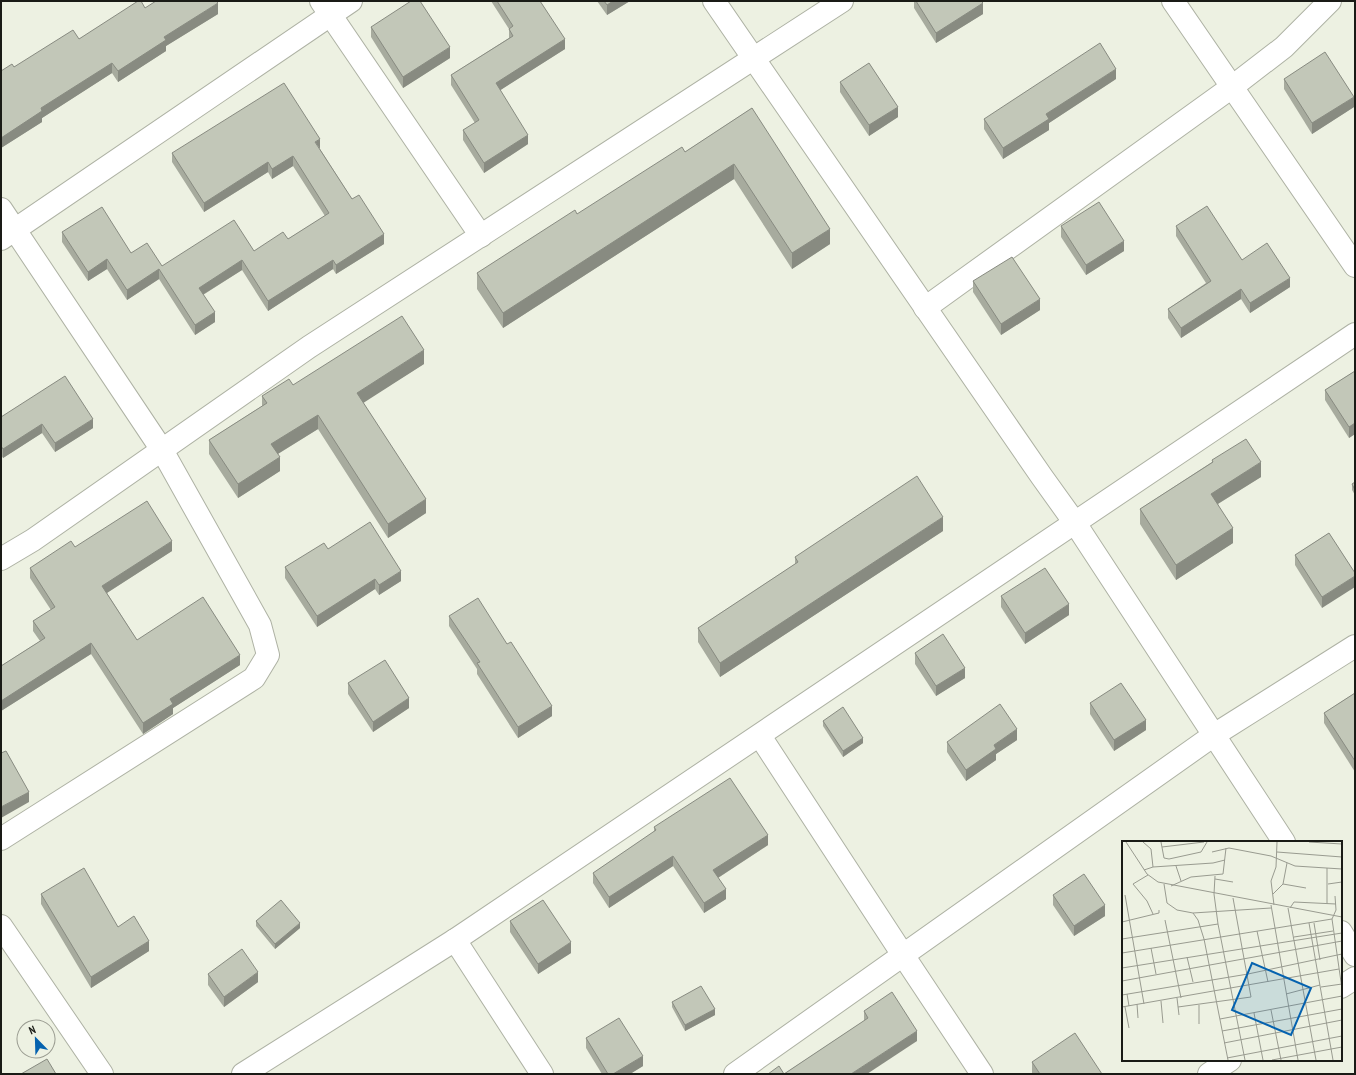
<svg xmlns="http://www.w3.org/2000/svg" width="1356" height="1075" viewBox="0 0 1356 1075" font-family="'PT Sans Narrow',sans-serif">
<rect width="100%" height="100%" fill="#edf1e2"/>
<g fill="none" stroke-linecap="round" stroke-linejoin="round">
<!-- minor casing -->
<g stroke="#aeb2a4" stroke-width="24">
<g id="minor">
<path d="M 321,1 L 481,236"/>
<path d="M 714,1 L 1042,477 L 1075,523 L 1284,842"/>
<path d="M 1173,1 L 1355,266"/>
<path d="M 1,209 L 162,450 L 260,625 L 268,655 L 254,678 L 1,839"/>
<path d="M 1,239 L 351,1"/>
<path d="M 925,308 L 1232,87 L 1284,47 L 1330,1"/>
<path d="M 1,559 L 33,540 L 309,347 L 842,1"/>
<path d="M 760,736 L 903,955 L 982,1074"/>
<path d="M 1,926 L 102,1074"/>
<path d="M 1341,932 L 1355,955"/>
<path d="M 455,940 L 542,1074"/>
<path d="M 1341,987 L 1355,978"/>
<path d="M 243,1074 L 455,940 L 1355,334"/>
<path d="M 735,1074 L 1214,735 L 1355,646"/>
<path d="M 1209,1074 L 1230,1060"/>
</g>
</g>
<!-- minor -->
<use href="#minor" stroke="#fff" stroke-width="22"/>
</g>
<!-- wall -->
<g fill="#a7ab9e">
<path d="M 491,1 L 540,1 L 565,49 L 500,90 L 528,144 L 484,173 L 463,140 L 463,130 L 475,123 L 451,85 L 451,75 L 509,38 L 509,29 Z"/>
<path d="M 597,1 L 630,1 L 607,15 Z"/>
<path d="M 914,1 L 981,1 L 983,14 L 936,43 L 914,8 Z"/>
<path d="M 145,8 L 218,14 L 166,46 L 166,51 L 118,82 L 112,73 L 42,118 L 42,122 L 1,148 L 1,71 L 14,67 L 79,39 Z"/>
<path d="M 371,27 L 450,58 L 403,88 L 371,37 Z"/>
<path d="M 1116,79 L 1049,123 L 1049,130 L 1003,159 L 984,129 L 984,119 Z"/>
<path d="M 1284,79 L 1354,107 L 1312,134 L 1284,89 Z"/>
<path d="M 840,82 L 898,117 L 869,136 L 840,92 Z"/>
<path d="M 752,108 L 830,244 L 792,269 L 734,179 L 503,328 L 477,289 L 477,273 L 685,152 Z"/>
<path d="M 320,149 L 352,199 L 384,244 L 336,274 L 333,269 L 268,311 L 242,270 L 203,295 L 215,322 L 195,335 L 159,279 L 127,300 L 107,269 L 88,281 L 62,242 L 62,232 L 131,253 L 162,266 L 254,251 L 288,239 L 325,216 L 293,166 L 272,179 L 268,172 L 204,212 L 172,162 L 172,153 Z"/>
<path d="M 1061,226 L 1124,251 L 1086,275 L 1061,237 Z"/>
<path d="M 1176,226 L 1242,260 L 1290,287 L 1250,313 L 1241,299 L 1181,338 L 1168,318 L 1168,309 L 1206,283 L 1176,236 Z"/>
<path d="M 973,281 L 1040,310 L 1001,335 L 973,292 Z"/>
<path d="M 424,364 L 363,402 L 426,513 L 388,538 L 318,429 L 278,454 L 280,471 L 238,498 L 209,454 L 209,440 L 262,406 L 262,396 L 293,385 Z"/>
<path d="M 1355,371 L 1355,434 L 1349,438 L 1325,400 L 1325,390 Z"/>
<path d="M 1,417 L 93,428 L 55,452 L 42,433 L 3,458 L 1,455 Z"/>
<path d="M 1212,460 L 1261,477 L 1218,504 L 1233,543 L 1176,580 L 1140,524 L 1140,509 L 1212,462 Z"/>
<path d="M 1355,482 L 1355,495 L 1352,490 L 1352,484 Z"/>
<path d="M 943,531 L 720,677 L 698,642 L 698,628 L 795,564 L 795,557 Z"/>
<path d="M 1329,533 L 1322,608 L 1295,565 L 1295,555 Z"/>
<path d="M 75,547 L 172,551 L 107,593 L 137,640 L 240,665 L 173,708 L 173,714 L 143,734 L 91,654 L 1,711 L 1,666 L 40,641 L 33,631 L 33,621 L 51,610 L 30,578 L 30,568 Z"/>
<path d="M 328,549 L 401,581 L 379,595 L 375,589 L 317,627 L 285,578 L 285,567 Z"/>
<path d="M 1001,596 L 1069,615 L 1025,644 L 1001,607 Z"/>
<path d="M 449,616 L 507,644 L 552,716 L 518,738 L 477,674 L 477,669 L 449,626 Z"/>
<path d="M 915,653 L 965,678 L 936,696 L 915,664 Z"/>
<path d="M 348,683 L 409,708 L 373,732 L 348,694 Z"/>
<path d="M 1355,693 L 1355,772 L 1324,723 L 1324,713 Z"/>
<path d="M 1090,703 L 1146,730 L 1114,751 L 1090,714 Z"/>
<path d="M 823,721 L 863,743 L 843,757 L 823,726 Z"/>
<path d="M 1017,740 L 996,754 L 996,760 L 966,781 L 947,752 L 947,742 Z"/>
<path d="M 654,827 L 768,845 L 718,878 L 726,899 L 704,913 L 673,866 L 609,908 L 593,883 L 593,873 L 654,832 Z"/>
<path d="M 41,894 L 118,927 L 149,951 L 91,988 L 41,904 Z"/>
<path d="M 1053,895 L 1105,916 L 1074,936 L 1053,905 Z"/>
<path d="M 256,921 L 300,928 L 275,949 L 256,926 Z"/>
<path d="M 510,921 L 571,953 L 538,974 L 510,932 Z"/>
<path d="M 208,974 L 258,982 L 224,1007 L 208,985 Z"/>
<path d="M 672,1002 L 715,1015 L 685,1031 L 672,1007 Z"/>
<path d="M 864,1011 L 917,1041 L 784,1074 L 864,1021 Z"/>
<path d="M 586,1038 L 643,1066 L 630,1074 L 602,1074 L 586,1048 Z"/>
<path d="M 1032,1062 L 1102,1074 L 1032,1074 Z"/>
</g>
<!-- shaded-wall -->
<g fill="#888b81">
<path d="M 613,1 L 630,1 L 607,15 L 607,5 Z"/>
<path d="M 218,3 L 218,14 L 166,46 L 166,51 L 118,82 L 118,71 L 164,37 Z"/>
<path d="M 983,3 L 983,14 L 936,43 L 936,33 Z"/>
<path d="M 565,39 L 565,49 L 496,93 L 496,83 Z"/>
<path d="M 450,47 L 450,58 L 403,88 L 403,77 Z"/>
<path d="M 112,63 L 112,73 L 42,118 L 42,122 L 1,148 L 1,138 L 41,108 Z"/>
<path d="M 1116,69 L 1116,79 L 1049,123 L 1049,130 L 1003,159 L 1003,148 L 1046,114 Z"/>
<path d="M 1354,97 L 1354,107 L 1312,134 L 1312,123 Z"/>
<path d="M 898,107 L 898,117 L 869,136 L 869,125 Z"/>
<path d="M 528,135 L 528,144 L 484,173 L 484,163 Z"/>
<path d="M 320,139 L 320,149 L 315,142 Z"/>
<path d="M 293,156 L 293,166 L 272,179 L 272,169 Z"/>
<path d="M 268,162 L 268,172 L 204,212 L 204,203 Z"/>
<path d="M 734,164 L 734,179 L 503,328 L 503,313 Z"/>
<path d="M 830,229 L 830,244 L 792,269 L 792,253 Z"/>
<path d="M 384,234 L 384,244 L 336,274 L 336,265 Z"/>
<path d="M 1124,241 L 1124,251 L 1086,275 L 1086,265 Z"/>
<path d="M 107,259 L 107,269 L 88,281 L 88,272 Z"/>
<path d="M 242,260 L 242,270 L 199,297 L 199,288 Z"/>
<path d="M 333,260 L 333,269 L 268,311 L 268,301 Z"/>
<path d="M 159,269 L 159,279 L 127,300 L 127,290 Z"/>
<path d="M 1290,278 L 1290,287 L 1250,313 L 1250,303 Z"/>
<path d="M 1241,289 L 1241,299 L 1181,338 L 1181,328 Z"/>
<path d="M 1040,299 L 1040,310 L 1001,335 L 1001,324 Z"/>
<path d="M 215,312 L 215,322 L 195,335 L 195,325 Z"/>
<path d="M 424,350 L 424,364 L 357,407 L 357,393 Z"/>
<path d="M 318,415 L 318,429 L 271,458 L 271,444 Z"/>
<path d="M 93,419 L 93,428 L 55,452 L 55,443 Z"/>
<path d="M 1355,423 L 1355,434 L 1349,438 L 1349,427 Z"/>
<path d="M 42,424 L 42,433 L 3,458 L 3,449 Z"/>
<path d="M 280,457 L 280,471 L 238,498 L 238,484 Z"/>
<path d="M 1261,462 L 1261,477 L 1211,508 L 1211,494 Z"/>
<path d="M 426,499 L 426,513 L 388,538 L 388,524 Z"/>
<path d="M 943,517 L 943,531 L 720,677 L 720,663 Z"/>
<path d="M 1233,528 L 1233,543 L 1176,580 L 1176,565 Z"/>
<path d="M 172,541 L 172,551 L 102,596 L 102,586 Z"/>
<path d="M 401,571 L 401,581 L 379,595 L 379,585 Z"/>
<path d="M 1355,576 L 1355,587 L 1322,608 L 1322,597 Z"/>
<path d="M 375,579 L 375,589 L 317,627 L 317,616 Z"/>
<path d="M 1069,604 L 1069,615 L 1025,644 L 1025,633 Z"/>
<path d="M 91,643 L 91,654 L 1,711 L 1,701 Z"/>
<path d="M 240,655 L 240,665 L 173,708 L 173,714 L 143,734 L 143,723 L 170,699 Z"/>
<path d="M 965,668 L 965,678 L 936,696 L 936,686 Z"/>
<path d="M 409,698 L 409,708 L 373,732 L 373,722 Z"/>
<path d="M 552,706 L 552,716 L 518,738 L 518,727 Z"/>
<path d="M 1146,720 L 1146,730 L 1114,751 L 1114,740 Z"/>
<path d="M 1017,729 L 1017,740 L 996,754 L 996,760 L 966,781 L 966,770 L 994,745 Z"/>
<path d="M 863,738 L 863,743 L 843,757 L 843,751 Z"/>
<path d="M 29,792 L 29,802 L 1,818 L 1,807 Z"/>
<path d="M 768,835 L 768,845 L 713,881 L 713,870 Z"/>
<path d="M 673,856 L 673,866 L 609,908 L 609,897 Z"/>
<path d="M 726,889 L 726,899 L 704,913 L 704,903 Z"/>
<path d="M 1105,905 L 1105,916 L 1074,936 L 1074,926 Z"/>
<path d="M 300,923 L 300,928 L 275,949 L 275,944 Z"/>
<path d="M 149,941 L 149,951 L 91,988 L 91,977 Z"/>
<path d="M 571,942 L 571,953 L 538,974 L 538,964 Z"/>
<path d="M 258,972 L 258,982 L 224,1007 L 224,997 Z"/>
<path d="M 715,1009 L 715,1015 L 685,1031 L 685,1025 Z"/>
<path d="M 917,1031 L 917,1041 L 867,1074 L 851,1074 Z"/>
<path d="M 643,1056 L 643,1066 L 630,1074 L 613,1074 Z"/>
</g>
<!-- building -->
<g fill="#c2c7b8" stroke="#888b81">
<path d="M 138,1 L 141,1 L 145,8 L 156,1 L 216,1 L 218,3 L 164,37 L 166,40 L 118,71 L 112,63 L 41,108 L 42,111 L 1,138 L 1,71 L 12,64 L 14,67 L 73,30 L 79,39 Z"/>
<path d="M 411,1 L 420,1 L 450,47 L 403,77 L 371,27 Z"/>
<path d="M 497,1 L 540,1 L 565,39 L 496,83 L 528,135 L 484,163 L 463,130 L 479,120 L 451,75 L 513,36 L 509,29 L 513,26 Z"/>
<path d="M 604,1 L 613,1 L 607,5 Z"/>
<path d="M 916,1 L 981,1 L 983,3 L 936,33 Z"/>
<path d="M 1100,43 L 1116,69 L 1046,114 L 1049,119 L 1003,148 L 984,119 Z"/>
<path d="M 1325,52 L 1354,97 L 1312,123 L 1284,79 Z"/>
<path d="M 869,63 L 898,107 L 869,125 L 840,82 Z"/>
<path d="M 284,83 L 320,139 L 315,142 L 352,199 L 359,195 L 384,234 L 336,265 L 333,260 L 268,301 L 242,260 L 199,288 L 215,312 L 195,325 L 159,269 L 127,290 L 107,259 L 88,272 L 62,232 L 102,207 L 131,253 L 147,243 L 162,266 L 234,220 L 254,251 L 283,232 L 288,239 L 329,213 L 293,156 L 272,169 L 268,162 L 204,203 L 172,153 Z"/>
<path d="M 752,108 L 830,229 L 792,253 L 734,164 L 503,313 L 477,273 L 575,210 L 577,214 L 682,147 L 685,152 Z"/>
<path d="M 1099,202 L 1124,241 L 1086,265 L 1061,226 Z"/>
<path d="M 1207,206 L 1242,260 L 1267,243 L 1290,278 L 1250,303 L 1241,289 L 1181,328 L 1168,309 L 1211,281 L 1176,226 Z"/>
<path d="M 1012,257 L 1040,299 L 1001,324 L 973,281 Z"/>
<path d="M 402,316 L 424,350 L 357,393 L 426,499 L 388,524 L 318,415 L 271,444 L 280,457 L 238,484 L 209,440 L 267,403 L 262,396 L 289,379 L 293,385 Z"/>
<path d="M 1355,371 L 1355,423 L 1349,427 L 1325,390 Z"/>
<path d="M 65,376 L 93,419 L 55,443 L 42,424 L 3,449 L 1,446 L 1,417 Z"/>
<path d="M 1246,439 L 1261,462 L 1211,494 L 1233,528 L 1176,565 L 1140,509 L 1213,462 L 1212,460 Z"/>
<path d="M 917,476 L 943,517 L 720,663 L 698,628 L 798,562 L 795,557 Z"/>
<path d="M 1355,482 L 1355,490 L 1352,484 Z"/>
<path d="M 147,501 L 172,541 L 102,586 L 137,640 L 203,597 L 240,655 L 170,699 L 173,704 L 143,723 L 91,643 L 1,701 L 1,666 L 45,638 L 33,621 L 55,607 L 30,568 L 71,541 L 75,547 Z"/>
<path d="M 370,522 L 401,571 L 379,585 L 375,579 L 317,616 L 285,567 L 324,543 L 328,549 Z"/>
<path d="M 1329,533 L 1355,573 L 1355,576 L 1322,597 L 1295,555 Z"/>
<path d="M 1045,568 L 1069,604 L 1025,633 L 1001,596 Z"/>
<path d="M 478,598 L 507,644 L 511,642 L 552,706 L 518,727 L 477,663 L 480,662 L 449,616 Z"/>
<path d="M 943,634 L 965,668 L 936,686 L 915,653 Z"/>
<path d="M 385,660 L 409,698 L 373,722 L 348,683 Z"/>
<path d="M 1121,683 L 1146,720 L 1114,740 L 1090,703 Z"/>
<path d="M 1355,693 L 1355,761 L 1324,713 Z"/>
<path d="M 1000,704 L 1017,729 L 994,745 L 996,749 L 966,770 L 947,742 Z"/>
<path d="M 843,707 L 863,738 L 843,751 L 823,721 Z"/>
<path d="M 6,751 L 29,792 L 1,807 L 1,753 Z"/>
<path d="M 730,778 L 768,835 L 713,870 L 726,889 L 704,903 L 673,856 L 609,897 L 593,873 L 656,830 L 654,827 Z"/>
<path d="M 84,868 L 118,927 L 134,916 L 149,941 L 91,977 L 41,894 Z"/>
<path d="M 1084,874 L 1105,905 L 1074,926 L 1053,895 Z"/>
<path d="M 281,900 L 300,923 L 275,944 L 256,921 Z"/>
<path d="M 543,900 L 571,942 L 538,964 L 510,921 Z"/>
<path d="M 242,949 L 258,972 L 224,997 L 208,974 Z"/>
<path d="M 701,986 L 715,1009 L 685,1025 L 672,1002 Z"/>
<path d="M 892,992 L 917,1031 L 851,1074 L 768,1074 L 779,1066 L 784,1074 L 868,1018 L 864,1011 Z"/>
<path d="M 619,1018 L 643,1056 L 613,1074 L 608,1074 L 586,1038 Z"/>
<path d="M 1075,1033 L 1102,1074 L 1040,1074 L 1032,1062 Z"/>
<path d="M 47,1059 L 56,1074 L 21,1074 Z"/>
</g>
<!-- overview -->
<g transform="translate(1122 841)">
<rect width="220" height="220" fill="#edf1e2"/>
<path fill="none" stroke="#999b90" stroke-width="1" d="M 4,1 L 25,33 L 36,41 L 220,76M 21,1 L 29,8 L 31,26M 39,1 L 42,17 L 47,18 L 79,11 L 85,1M 187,1 L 220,3M 40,6 L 82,1M 90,11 L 107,7 L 149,15 L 173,25 L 220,28M 155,11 L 220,16M 220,16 L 220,30M 54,25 L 59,40M 22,29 L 31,26 L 91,22 L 103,19M 26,34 L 11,43 L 25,60 L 31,73M 93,35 L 92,53 L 96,83 L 123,219M 93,38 L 111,41M 42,43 L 45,62 L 55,69 L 71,72 L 149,67M 161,43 L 184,47M 206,43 L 220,41M 49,45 L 69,36 L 101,33 L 104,7M 151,53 L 161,43 L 165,22M 3,54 L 22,163M 213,55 L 214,69 L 210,78 L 220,148M 205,63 L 205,27M 149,64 L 176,219M 152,64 L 149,40 L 154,26 L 155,1M 166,67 L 194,219M 168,67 L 172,61 L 214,63M 71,72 L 76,79 L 82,98 L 106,219M 43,79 L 59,157M 0,81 L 37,72 L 37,69M 187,82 L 211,219M 192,82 L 198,119M 135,90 L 146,141M 172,96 L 211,90M 0,98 L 96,83M 29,107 L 34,133M 0,112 L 210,78M 65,116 L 71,141M 0,127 L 220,92M 0,140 L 220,100M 199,146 L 220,143M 5,153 L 7,165M 164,153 L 198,144M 0,154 L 126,133 L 220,113M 55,157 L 57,174M 39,160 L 41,182M 15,163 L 16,177M 77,164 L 77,183M 0,166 L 217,128M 3,166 L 7,187M 56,166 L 129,156 L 111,57M 149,169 L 159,219M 132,172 L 141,219M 98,178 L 220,155M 100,190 L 220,168M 102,202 L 220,179M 105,217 L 220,195M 150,219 L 220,206"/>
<path fill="#0562af" fill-opacity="0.15" stroke="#0562af" stroke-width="2" d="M 130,122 L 189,147 L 169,194 L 110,169 Z"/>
<rect width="220" height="220" fill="none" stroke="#1a1b16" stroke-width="2"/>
</g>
<!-- border -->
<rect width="1356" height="1075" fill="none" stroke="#1a1b16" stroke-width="4"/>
<!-- north arrow -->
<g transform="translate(36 1039) rotate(337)"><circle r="19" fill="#edf1e2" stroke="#999b90"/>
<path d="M0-3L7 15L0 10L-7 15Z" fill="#0562af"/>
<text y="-6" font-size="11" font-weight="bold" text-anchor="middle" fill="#1a1b16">N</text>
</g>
</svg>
